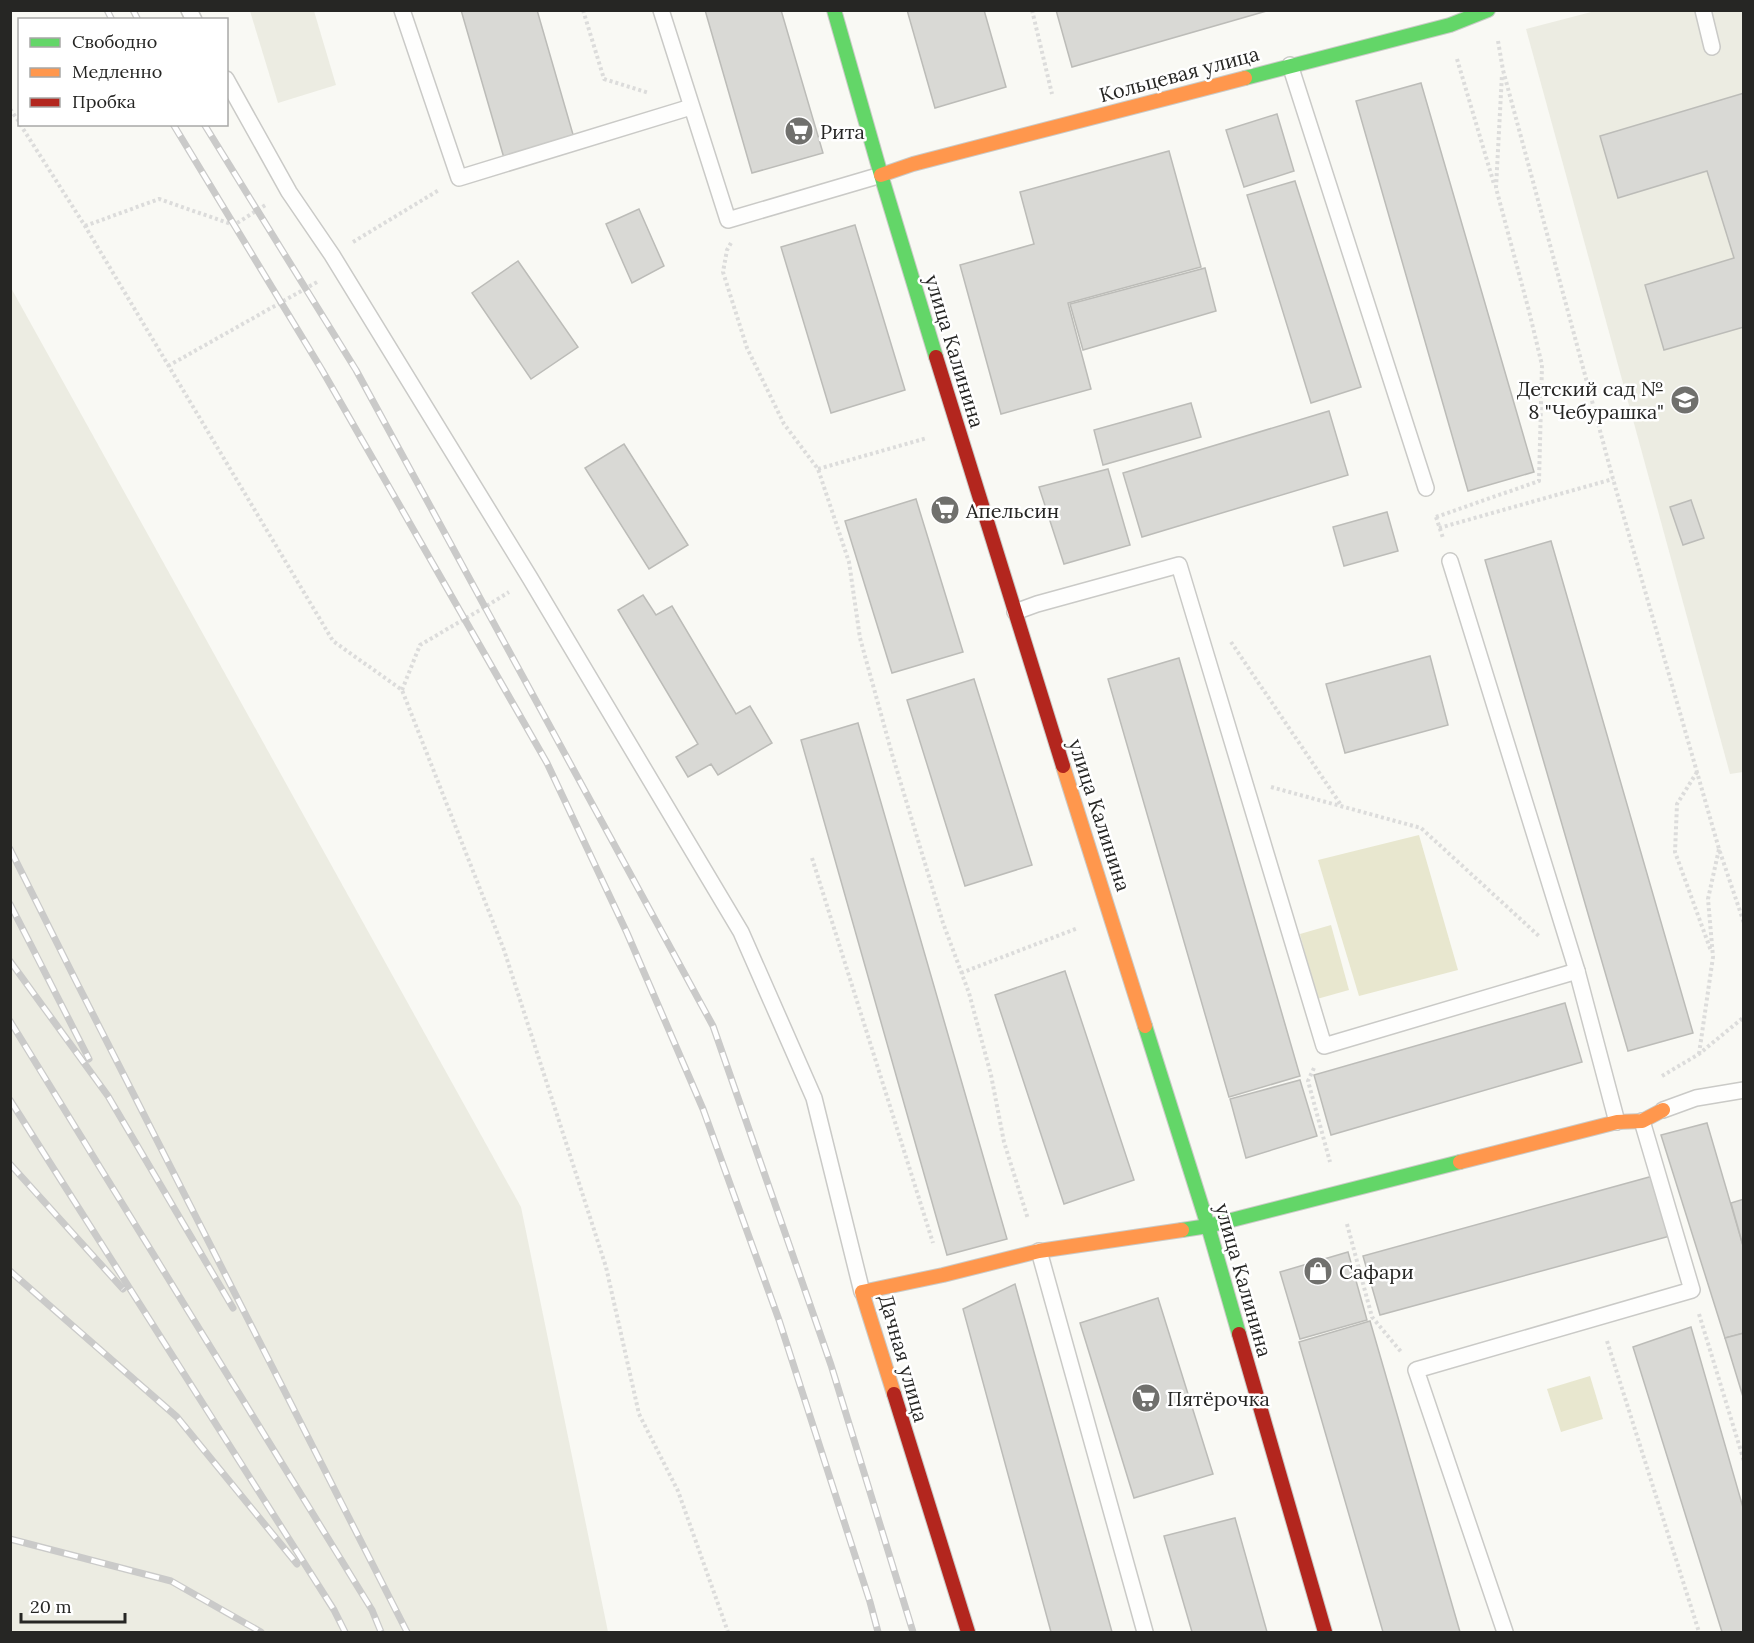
<svg xmlns="http://www.w3.org/2000/svg" width="1754" height="1643" viewBox="0 0 1754 1643" font-family="Lora,serif">
<rect width="100%" height="100%" fill="#f9f9f4"/>
<!-- built -->
<g fill="#ecece2">
<path d="M 250,11 L 314,11 L 336,85 L 278,103 Z"/>
<path d="M 1595,11 L 1743,11 L 1743,772 L 1730,774 L 1526,29 Z"/>
<path d="M 10,286 L 521,1207 L 608,1632 L 11,1632 Z"/>
</g>
<!-- green -->
<g fill="#e8e7cf">
<path d="M 1419,835 L 1458,970 L 1359,996 L 1318,860 Z"/>
<path d="M 1331,925 L 1349,990 L 1317,999 L 1300,934 Z"/>
<path d="M 1590,1376 L 1603,1419 L 1561,1432 L 1547,1389 Z"/>
</g>
<!-- building -->
<g fill="#d9d9d5" stroke="#bcbcb8" stroke-width="1.5">
<path d="M 461,10 L 537,10 L 574,138 L 504,158 Z"/>
<path d="M 705,10 L 781,10 L 823,153 L 752,173 Z"/>
<path d="M 907,10 L 984,10 L 1006,87 L 935,108 Z"/>
<path d="M 1056,10 L 1270,10 L 1072,67 Z"/>
<path d="M 1421,83 L 1534,472 L 1468,491 L 1356,101 Z"/>
<path d="M 1744,93 L 1744,327 L 1664,350 L 1645,285 L 1734,258 L 1707,171 L 1618,198 L 1600,136 Z"/>
<path d="M 1277,114 L 1294,171 L 1244,187 L 1226,130 Z"/>
<path d="M 1169,151 L 1201,267 L 1068,303 L 1091,389 L 1001,414 L 960,265 L 1034,244 L 1020,192 Z"/>
<path d="M 1295,181 L 1361,387 L 1311,403 L 1247,195 Z"/>
<path d="M 639,209 L 664,266 L 632,283 L 606,224 Z"/>
<path d="M 855,225 L 905,390 L 831,413 L 781,247 Z"/>
<path d="M 518,261 L 578,347 L 531,379 L 472,293 Z"/>
<path d="M 1205,268 L 1216,311 L 1083,350 L 1070,304 Z"/>
<path d="M 1191,403 L 1201,437 L 1103,465 L 1094,430 Z"/>
<path d="M 1329,411 L 1348,475 L 1142,537 L 1123,473 Z"/>
<path d="M 624,444 L 688,545 L 649,569 L 585,468 Z"/>
<path d="M 1108,469 L 1130,545 L 1064,564 L 1039,487 Z"/>
<path d="M 916,499 L 963,652 L 892,673 L 845,521 Z"/>
<path d="M 1691,500 L 1704,538 L 1683,545 L 1670,507 Z"/>
<path d="M 1387,512 L 1398,551 L 1344,566 L 1333,527 Z"/>
<path d="M 1551,541 L 1693,1033 L 1628,1051 L 1485,560 Z"/>
<path d="M 643,595 L 656,615 L 672,606 L 736,714 L 750,706 L 772,743 L 718,775 L 711,764 L 688,777 L 676,757 L 698,744 L 618,610 Z"/>
<path d="M 1430,656 L 1448,725 L 1345,753 L 1326,684 Z"/>
<path d="M 1179,658 L 1300,1076 L 1229,1097 L 1108,679 Z"/>
<path d="M 974,679 L 1032,865 L 965,886 L 907,700 Z"/>
<path d="M 858,723 L 1007,1239 L 947,1255 L 801,740 Z"/>
<path d="M 1065,971 L 1134,1180 L 1064,1204 L 995,995 Z"/>
<path d="M 1565,1003 L 1582,1062 L 1331,1135 L 1314,1075 Z"/>
<path d="M 1300,1080 L 1317,1136 L 1246,1158 L 1230,1099 Z"/>
<path d="M 1707,1123 L 1744,1249 L 1744,1333 L 1725,1338 L 1661,1135 Z"/>
<path d="M 1653,1176 L 1670,1236 L 1380,1315 L 1363,1256 Z"/>
<path d="M 1744,1199 L 1744,1249 L 1731,1203 Z"/>
<path d="M 1348,1252 L 1367,1320 L 1300,1339 L 1280,1272 Z"/>
<path d="M 1015,1284 L 1112,1632 L 1051,1632 L 963,1309 Z"/>
<path d="M 1158,1298 L 1213,1474 L 1134,1498 L 1080,1323 Z"/>
<path d="M 1370,1321 L 1460,1632 L 1383,1632 L 1299,1342 Z"/>
<path d="M 1691,1327 L 1744,1511 L 1744,1632 L 1722,1632 L 1633,1347 Z"/>
<path d="M 1744,1333 L 1744,1400 L 1725,1338 Z"/>
<path d="M 1235,1518 L 1267,1632 L 1192,1632 L 1164,1536 Z"/>
</g>
<g fill="none" stroke-linecap="round" stroke-linejoin="round">
<!-- lane casing -->
<g stroke="#cacac7" stroke-width="18">
<g id="lane">
<path d="M 189,10 L 194,20"/>
<path d="M 402,10 L 459,178 L 691,107"/>
<path d="M 661,10 L 728,220 L 881,175"/>
<path d="M 1703,10 L 1712,47"/>
<path d="M 1290,65 L 1426,488"/>
<path d="M 226,79 L 289,192 L 332,255 L 530,578 L 741,932 L 814,1098 L 862,1292"/>
<path d="M 1450,561 L 1577,971"/>
<path d="M 1015,612 L 1037,604 L 1179,565 L 1324,1046 L 1577,971 L 1617,1122"/>
<path d="M 1663,1110 L 1696,1098 L 1744,1090"/>
<path d="M 1039,1251 L 1145,1632"/>
<path d="M 1505,1632 L 1416,1370 L 1692,1290 L 1642,1121"/>
</g>
</g>
<!-- fast casing -->
<g stroke="#cacac7" stroke-width="16">
<g id="fast">
<path d="M 834,10 L 881,175 L 936,357"/>
<path d="M 1245,78 L 1450,25 L 1488,10"/>
<path d="M 1145,1026 L 1208,1226 L 1239,1334"/>
<path d="M 1182,1230 L 1208,1226 L 1460,1162"/>
</g>
</g>
<!-- slow casing -->
<g stroke="#cacac7" stroke-width="16">
<g id="slow">
<path d="M 881,175 L 913,164 L 1245,78"/>
<path d="M 1063,766 L 1145,1026"/>
<path d="M 1460,1162 L 1617,1122 L 1642,1121 L 1663,1110"/>
<path d="M 894,1394 L 862,1292 L 943,1275 L 1039,1251 L 1182,1230"/>
</g>
</g>
<!-- jam casing -->
<g stroke="#cacac7" stroke-width="16">
<g id="jam">
<path d="M 936,357 L 1063,766"/>
<path d="M 1239,1334 L 1325,1632"/>
<path d="M 894,1394 L 968,1632"/>
</g>
</g>
<!-- path -->
<g stroke="#dcdcdb" stroke-width="4" stroke-dasharray="3 3" stroke-linecap="butt">
<path d="M 583,10 L 604,79 L 649,93"/>
<path d="M 1032,10 L 1052,94"/>
<path d="M 1498,41 L 1503,70 L 1613,479 L 1719,849 L 1744,923"/>
<path d="M 1457,59 L 1494,184"/>
<path d="M 10,109 L 20,123"/>
<path d="M 20,124 L 85,226 L 333,641 L 402,690 L 504,950 L 606,1267 L 639,1414 L 678,1491 L 728,1632"/>
<path d="M 85,226 L 159,199 L 234,225 L 267,204"/>
<path d="M 353,242 L 439,190"/>
<path d="M 731,243 L 727,250 L 723,272 L 747,348 L 784,424 L 818,469 L 849,562 L 860,638 L 892,754 L 943,923 L 969,993 L 991,1075 L 1004,1142 L 1028,1219"/>
<path d="M 168,366 L 319,281"/>
<path d="M 818,469 L 927,438"/>
<path d="M 1436,517 L 1539,481 L 1542,365 L 1529,311 L 1496,188 L 1502,74"/>
<path d="M 1436,517 L 1443,538"/>
<path d="M 1439,528 L 1613,479"/>
<path d="M 1231,642 L 1341,805"/>
<path d="M 402,690 L 420,645 L 485,607 L 509,592"/>
<path d="M 1697,772 L 1677,804 L 1675,852 L 1711,951"/>
<path d="M 1271,787 L 1421,828 L 1540,937"/>
<path d="M 812,858 L 933,1243"/>
<path d="M 961,973 L 1078,928"/>
<path d="M 1699,1054 L 1713,957 L 1708,899 L 1719,849"/>
<path d="M 1314,1068 L 1308,1081 L 1330,1162"/>
<path d="M 1662,1076 L 1699,1054 L 1744,1017"/>
<path d="M 1347,1224 L 1372,1317 L 1402,1353"/>
<path d="M 1699,1314 L 1744,1461"/>
<path d="M 1607,1341 L 1699,1632"/>
</g>
<!-- lane -->
<use href="#lane" stroke="#fefefd" stroke-width="15"/>
<!-- fast -->
<use href="#fast" stroke="#63d668" stroke-width="14"/>
<!-- slow -->
<use href="#slow" stroke="#ff974d" stroke-width="14"/>
<!-- jam -->
<use href="#jam" stroke="#b3261e" stroke-width="14"/>
<!-- rail casing -->
<g stroke="#cacac9" stroke-width="7">
<g id="rail">
<path d="M 107,10 L 112,20"/>
<path d="M 133,10 L 138,20"/>
<path d="M 173,124 L 322,370 L 547,763 L 627,933 L 703,1109 L 779,1320 L 870,1602 L 878,1632"/>
<path d="M 204,124 L 356,370 L 713,1026 L 831,1365 L 913,1632"/>
<path d="M 10,849 L 76,981 L 407,1632"/>
<path d="M 10,904 L 89,1059"/>
<path d="M 10,961 L 108,1096 L 233,1308"/>
<path d="M 10,1021 L 372,1610 L 381,1632"/>
<path d="M 10,1100 L 334,1610 L 345,1632"/>
<path d="M 10,1164 L 123,1289"/>
<path d="M 10,1271 L 177,1417 L 297,1564"/>
<path d="M 10,1539 L 171,1581 L 261,1632"/>
</g>
</g>
<!-- rail -->
<use href="#rail" stroke="#fff" stroke-width="4.5" stroke-dasharray="14" stroke-linecap="butt"/>
</g>
<!-- icons -->
<defs>
<g id="supermarket-disc" transform="scale(1.5)"><circle r="9.5" fill="#70706d" stroke="#fff"/><path d="M-6-5.5h2.5l.6 2H6L4.5 2H-2.5L-4.4-4H-6ZM-1.5 3.2a1.3 1.3 0 1 0 .1 0ZM3 3.2a1.3 1.3 0 1 0 .1 0Z" fill="#fff"/></g>
<g id="school-disc" transform="scale(1.5)"><circle r="9.5" fill="#70706d" stroke="#fff"/><path d="M0-5L7-2L0 1L-7-2ZM-4 1L0 2.5L4 1V4Q0 6-4 4Z" fill="#fff"/></g>
<g id="shop-disc" transform="scale(1.5)"><circle r="9.5" fill="#70706d" stroke="#fff"/><path d="M-5-2.5h2.3a2.7 3.5 0 0 1 5.4 0H5L5.5 6h-11ZM-1.5-2.5h3a1.5 2.3 0 0 0-3 0Z" fill="#fff"/></g>
</defs>
<g fill-rule="evenodd">
<use href="#supermarket-disc" x="799" y="131"/>
<use href="#school-disc" x="1685" y="400"/>
<use href="#supermarket-disc" x="945" y="510"/>
<use href="#shop-disc" x="1318" y="1271"/>
<use href="#supermarket-disc" x="1146" y="1398"/>
</g>
<g text-anchor="middle" dominant-baseline="central" stroke-width="5" stroke-linejoin="round" paint-order="stroke">
<!-- street labels -->
<g font-size="20" fill="#262624" stroke="#fff">
<text transform="translate(1179 74) rotate(-15)">Кольцевая улица</text>
<text transform="translate(955 351) rotate(73)">улица Калинина</text>
<text transform="translate(1100 815) rotate(72)">улица Калинина</text>
<text transform="translate(1244 1280) rotate(74)">улица Калинина</text>
<text transform="translate(904 1358) rotate(74)">Дачная улица</text>
</g>
<!-- poi labels -->
<g font-size="20" fill="#262624" stroke="#fff" text-anchor="start">
<text x="820" y="131">Рита</text>
<text x="1664" y="388" text-anchor="end">Детский сад №<tspan x="1664" dy="23">8 "Чебурашка"</tspan></text>
<text x="966" y="510">Апельсин</text>
<text x="1339" y="1271">Сафари</text>
<text x="1167" y="1398">Пятёрочка</text>
</g>
</g>
<!-- border -->
<rect width="1754" height="1643" fill="none" stroke="#262624" stroke-width="24"/>
<!-- legend -->
<rect x="18" y="18" width="210" height="108" fill="#ffffff" stroke="#a8a8a7" stroke-width="1.5"/>
<rect x="30" y="38" width="30" height="9" fill="#63d668" stroke="#a8a8a7" stroke-width="1.5"/>
<text x="72" y="48" font-size="18" fill="#262624">Свободно</text>
<rect x="30" y="68" width="30" height="9" fill="#ff974d" stroke="#a8a8a7" stroke-width="1.5"/>
<text x="72" y="78" font-size="18" fill="#262624">Медленно</text>
<rect x="30" y="98" width="30" height="9" fill="#b3261e" stroke="#a8a8a7" stroke-width="1.5"/>
<text x="72" y="108" font-size="18" fill="#262624">Пробка</text>
<!-- scale -->
<path d="M21 1613v9h104v-9" fill="none" stroke="#262624" stroke-width="3"/>
<text x="30" y="1613" font-size="18" fill="#262624" stroke="#ffffff" stroke-width="4.5" paint-order="stroke">20 m</text>
</svg>
